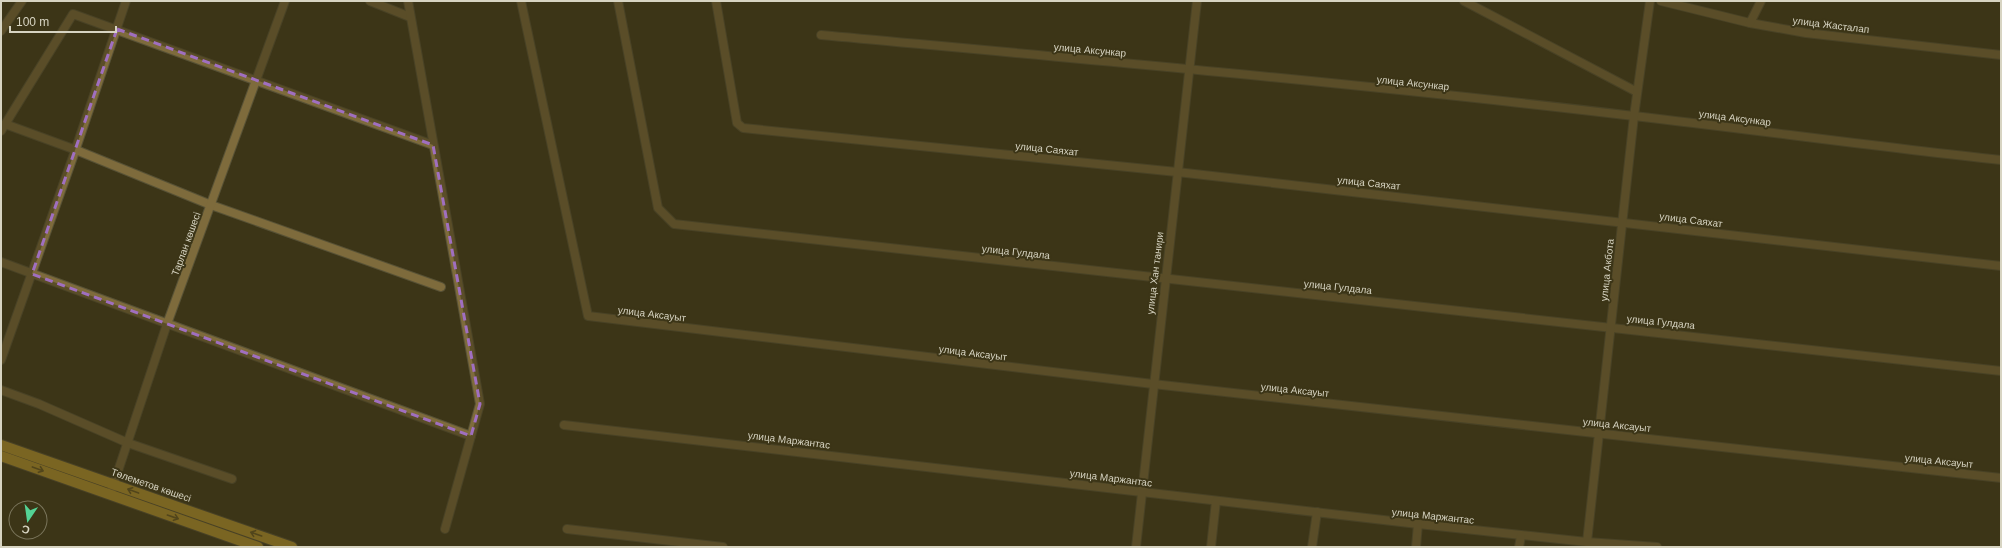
<svg xmlns="http://www.w3.org/2000/svg" width="2002" height="548" viewBox="0 0 2002 548" font-family="Arial,sans-serif">
<rect width="100%" height="100%" fill="#3c3517"/>
<g fill="none" stroke-linecap="round" stroke-linejoin="round">
<!-- street casing -->
<g stroke="#585236" stroke-width="10">
<g id="street">
<path d="M 370,1 L 410,17"/>
<path d="M 408,1 L 480,404 L 445,529"/>
<path d="M 521,1 L 588,316 L 1153,384 L 2001,478"/>
<path d="M 618,1 L 658,208 L 674,224 L 2001,371"/>
<path d="M 716,1 L 737,123 L 743,128 L 1177,172 L 2001,266"/>
<path d="M 1464,1 L 1637,92"/>
<path d="M 1661,1 L 1750,23 L 1806,33 L 2001,55"/>
<path d="M 1750,23 L 1761,1"/>
<path d="M 1,31 L 22,1"/>
<path d="M 821,35 C 1092,60 1364,84 1634,116 C 1756,130 1878,147 2001,160"/>
<path d="M 5,124 L 76,150 L 211,205 L 441,287"/>
<path d="M 1,131 L 73,14 L 433,145"/>
<path d="M 1,262 L 471,436"/>
<path d="M 1,360 L 73,157 L 126,1"/>
<path d="M 1,390 L 39,404 L 128,443 L 232,479"/>
<path d="M 564,425 L 1418,524 L 1587,542 L 1657,547"/>
<path d="M 110,495 L 167,324 L 285,1"/>
<path d="M 567,529 L 723,547"/>
<path d="M 1587,542 L 1634,116 L 1650,1"/>
<path d="M 1136,547 L 1197,1"/>
<path d="M 1211,547 L 1216,501"/>
<path d="M 1312,547 L 1317,512"/>
<path d="M 1416,547 L 1418,524"/>
<path d="M 1519,547 L 1521,536"/>
</g>
</g>
<!-- primary casing -->
<g stroke="#585236" stroke-width="12">
<g id="primary">
<path d="M 1,445 L 292,547"/>
<path d="M 1,456 L 258,547"/>
</g>
</g>
<!-- street -->
<use href="#street" stroke="#7e6b3c" stroke-width="8"/>
<!-- primary -->
<use href="#primary" stroke="#c69f2f" stroke-width="10"/>
</g>
<!-- one-way arrows -->
<defs><path id="oneway-shaft" d="M-6 0H5M1.5-3L5.5 0L1.5 3" fill="none" stroke-width="1.6" stroke-linecap="round" stroke-linejoin="round"/></defs>
<g stroke="#6c5a1f">
<use href="#oneway-shaft" transform="translate(38 469) rotate(20)"/>
<use href="#oneway-shaft" transform="translate(133 491) rotate(-160)"/>
<use href="#oneway-shaft" transform="translate(173 517) rotate(19)"/>
<use href="#oneway-shaft" transform="translate(256 534) rotate(-161)"/>
</g>
<!-- marked area -->
<path d="M0 0H2002V548H0ZM 117,29 L 433,145 L 480,404 L 471,436 L 32,274 Z" fill="#3c3517" fill-opacity=".55" fill-rule="evenodd"/>
<path fill="none" stroke="#a06fc0" stroke-width="3" stroke-dasharray="8 5" stroke-linejoin="round" d="M 117,29 L 433,145 L 480,404 L 471,436 L 32,274 Z"/>
<g text-anchor="middle" dominant-baseline="central" stroke-width="4" stroke-linejoin="round" paint-order="stroke">
<!-- street labels -->
<g font-size="10" fill="#d7d4c2" stroke="#3c3517">
<text transform="translate(1831 25) rotate(7)">улица Жасталап</text>
<text transform="translate(1090 50) rotate(5)">улица Аксункар</text>
<text transform="translate(1413 83) rotate(6)">улица Аксункар</text>
<text transform="translate(1735 118) rotate(7)">улица Аксункар</text>
<text transform="translate(1047 149) rotate(6)">улица Саяхат</text>
<text transform="translate(1369 183) rotate(6)">улица Саяхат</text>
<text transform="translate(1691 220) rotate(7)">улица Саяхат</text>
<text transform="translate(186 244) rotate(-70)">Тарлан көшесі</text>
<text transform="translate(1016 252) rotate(6)">улица Гулдала</text>
<text transform="translate(1607 270) rotate(-84)">улица Акбота</text>
<text transform="translate(1155 273) rotate(-83)">улица Хан танири</text>
<text transform="translate(1338 287) rotate(6)">улица Гулдала</text>
<text transform="translate(652 314) rotate(7)">улица Аксауыт</text>
<text transform="translate(1661 322) rotate(6)">улица Гулдала</text>
<text transform="translate(973 353) rotate(7)">улица Аксауыт</text>
<text transform="translate(1295 390) rotate(6)">улица Аксауыт</text>
<text transform="translate(1617 425) rotate(6)">улица Аксауыт</text>
<text transform="translate(789 440) rotate(7)">улица Маржантас</text>
<text transform="translate(1939 461) rotate(6)">улица Аксауыт</text>
<text transform="translate(1111 478) rotate(7)">улица Маржантас</text>
<text transform="translate(151 485) rotate(19)">Төлеметов көшесі</text>
<text transform="translate(1433 516) rotate(6)">улица Маржантас</text>
</g>
</g>
<!-- border -->
<rect width="2002" height="548" fill="none" stroke="#d7d4c2" stroke-width="4"/>
<!-- north arrow -->
<g transform="translate(28 520) rotate(193)"><circle r="19" fill="#3c3517" stroke="#7a755b"/>
<path d="M0-3L7 15L0 10L-7 15Z" fill="#54d395"/>
<text y="-6" font-size="11" font-weight="bold" text-anchor="middle" fill="#d7d4c2">С</text>
</g>
<!-- scale -->
<path d="M10 26v6h106v-6" fill="none" stroke="#d7d4c2" stroke-width="2"/>
<text x="16" y="26" font-size="12" fill="#d7d4c2" stroke="#3c3517" stroke-width="3" paint-order="stroke">100 m</text>
</svg>
